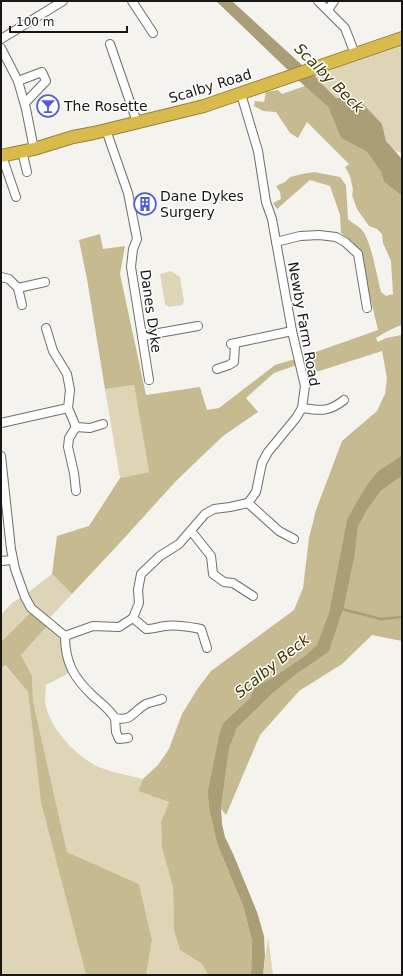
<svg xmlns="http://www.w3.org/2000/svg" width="403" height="976" viewBox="0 0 403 976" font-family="'DejaVu Sans',sans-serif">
<rect width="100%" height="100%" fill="#f5f3ee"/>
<!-- green -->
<g fill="#ddd5b6">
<path d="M 402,43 L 402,153 L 395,151 L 386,141 L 382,124 L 350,98 L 336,98 L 319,81 L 315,76 Z"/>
<path d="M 171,271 L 180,277 L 184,302 L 182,305 L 169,307 L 165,304 L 160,274 Z"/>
<path d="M 134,385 L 149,472 L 120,478 L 105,389 Z"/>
<path d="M 52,574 L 72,594 L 48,620 L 34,607 L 26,594 Z"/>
<path d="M 23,596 L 32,611 L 1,642 L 1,615 L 12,603 Z"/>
<path d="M 48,625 L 63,637 L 63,647 L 69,673 L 46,685 C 46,690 45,695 45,700 C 47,726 76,757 99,767 C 112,773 129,775 143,779 L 138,791 L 169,802 L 161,822 L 162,848 L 173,887 L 174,931 L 180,950 L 202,964 L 208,975 L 146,975 L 152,940 L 139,884 L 67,852 L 33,701 L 32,676 L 21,655 Z"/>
<path d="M 4,665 L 28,692 L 41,803 L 86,975 L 1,975 L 1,669 Z"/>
<path d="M 268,937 L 273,975 L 263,975 Z"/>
</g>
<!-- forest -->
<g fill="#c6ba91">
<path d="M 305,86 L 328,107 L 341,138 L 367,152 L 381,172 L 384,182 L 402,196 L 402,325 C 393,328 384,333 376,338 L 378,342 L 386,338 L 402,335 L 402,455 L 378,471 L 347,519 L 329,612 L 317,646 L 306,655 L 272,678 L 254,687 L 250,698 L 224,722 L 218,846 L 243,906 L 252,941 L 251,975 L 208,975 L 202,964 L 180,950 L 174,931 L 173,887 L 162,848 L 161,822 L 169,802 L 138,791 L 143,779 L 158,765 L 169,749 L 182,714 L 198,688 L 211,671 L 294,610 L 303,588 L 309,538 L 316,510 L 342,441 L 377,411 L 385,394 L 387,378 L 382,351 L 310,374 L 310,354 L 378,330 L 359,251 L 353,242 L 341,233 L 340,215 L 330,186 L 310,180 L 277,209 L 273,203 L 281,199 L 280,192 L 276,186 L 285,182 L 290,177 L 302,174 L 314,172 L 340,177 L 346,185 L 348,219 C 352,223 357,225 361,229 C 371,239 377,277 381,292 L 386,296 L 393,294 L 391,261 L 383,243 L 382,234 L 377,229 L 369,226 L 357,209 L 352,195 L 353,190 L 350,176 L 345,167 L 349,164 L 307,122 L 298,138 L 290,133 L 276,112 L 263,111 L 254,106 L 255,101 L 264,102 L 266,92 L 278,90 L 282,94 Z"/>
<path d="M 100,234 L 103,249 L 125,246 L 120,274 L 146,395 L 200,387 L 207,410 L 219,408 L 275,365 L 295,359 L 297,365 L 274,373 L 246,398 L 258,412 L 223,436 L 177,480 L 116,547 L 72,594 L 52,574 L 57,536 L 89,526 L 120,478 L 149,472 L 134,385 L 105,389 L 87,279 L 79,240 Z"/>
<path d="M 402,476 L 402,641 L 372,635 L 342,664 L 299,691 L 260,735 L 226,815 L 221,809 L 229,749 L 237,728 L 274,692 L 298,673 L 329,652 L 344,607 L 355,555 L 358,527 L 367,510 L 381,491 Z"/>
<path d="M 32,611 L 48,625 L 21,655 L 32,676 L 33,701 L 67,852 L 139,884 L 152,940 L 146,975 L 86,975 L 41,803 L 28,692 L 5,665 L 1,669 L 1,642 Z"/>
</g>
<!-- water -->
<g fill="#aa9e76">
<path d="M 216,1 L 232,1 L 303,66 L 289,71 Z"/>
<path d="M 313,73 L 319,81 L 336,98 L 350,98 L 362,103 L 382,124 L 386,141 L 402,159 L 402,196 L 384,182 L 381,172 L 367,152 L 341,138 L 328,107 L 297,79 Z"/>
<path d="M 402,455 L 402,476 L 381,491 L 367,510 L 358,527 L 355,555 L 344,607 L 329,652 L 298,673 L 274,692 L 237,728 L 229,749 L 221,809 L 222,824 L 225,837 L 234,856 L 257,912 L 264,936 L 265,956 L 263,975 L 251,975 L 252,941 L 243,906 L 218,846 L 209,807 L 208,791 L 220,732 L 224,722 L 250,698 L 254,687 L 272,678 L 306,655 L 317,645 L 329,612 L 347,519 L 367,485 L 378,471 Z"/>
</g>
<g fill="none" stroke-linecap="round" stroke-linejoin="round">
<!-- stream -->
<path stroke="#aa9e76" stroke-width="2.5" d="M 342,609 L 381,619 L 402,617"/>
<!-- minor casing -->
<g stroke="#6f6e69" stroke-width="10">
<g id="minor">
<path d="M 132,1 L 153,33"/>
<path d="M 318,1 L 345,28 L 355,54"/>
<path d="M 328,10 L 334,1"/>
<path d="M 1,39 L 63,1"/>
<path d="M 110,44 L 137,122"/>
<path d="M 1,48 L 18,81 L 26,109 L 34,149"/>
<path d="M 18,81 L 42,72 L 46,81 L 25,103"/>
<path d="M 106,130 L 128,193 L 137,239 L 133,249 L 131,267 L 149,380"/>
<path d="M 22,151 L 27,172"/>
<path d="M 2,156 L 16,197"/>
<path d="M 276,242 L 300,236 L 319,235 L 336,237 L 345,242 L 358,254 L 367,308"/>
<path d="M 1,277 L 9,279 L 18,288 L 45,282"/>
<path d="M 18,288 L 22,305"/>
<path d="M 142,336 L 198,326"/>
<path d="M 231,344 L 292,331"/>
<path d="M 217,369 L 229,365 L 234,362 L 235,344"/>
<path d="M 68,408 L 76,427 L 90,428 L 103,424"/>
<path d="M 302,408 C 321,411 329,412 344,400"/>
<path d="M 1,423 L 68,408 L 70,390 L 67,374 L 53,351 L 46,328"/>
<path d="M 76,427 L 69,438 L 68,447 L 74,473 L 76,491"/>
<path d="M 1,456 L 11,549 L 15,569 L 25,597 L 31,608 L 65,636 L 93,626 L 119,627 L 133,618 L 139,603 L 138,590 L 141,574 L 160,556 L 179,544 L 205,514 L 214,509 L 230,507 L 248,503 L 256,492 L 262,463 L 268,452 L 296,418 L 302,408 L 305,386 L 292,331 L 272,219 L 266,202 L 258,151 L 241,94"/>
<path d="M 248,503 L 279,531 L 294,539"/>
<path d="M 191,531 L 211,556 L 213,574 L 224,582 L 233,583 L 253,596"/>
<path d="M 1,561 L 12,560"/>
<path d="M 133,618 L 146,629 C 153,629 158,627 165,626 C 177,624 190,627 201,629 L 207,648"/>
<path d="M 65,636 C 65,663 74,678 93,696 C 102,704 108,708 115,718 C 132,722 133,711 146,704 C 151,702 157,701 162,699"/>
<path d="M 115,718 L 116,732 L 119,739 L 128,738"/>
</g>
</g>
<!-- highway casing -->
<g stroke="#958239" stroke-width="14">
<path id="highway" d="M 1,156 L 34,149 L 73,137 L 94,133 L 204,106 L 402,38"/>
</g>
<!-- minor -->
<use href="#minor" stroke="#fff" stroke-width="8"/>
<!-- highway -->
<use href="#highway" stroke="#d9bb4d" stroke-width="12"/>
</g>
<!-- icons -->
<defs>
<g id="bar-ring" transform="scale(1.15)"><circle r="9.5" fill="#fff" stroke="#525ed4" stroke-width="1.5"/><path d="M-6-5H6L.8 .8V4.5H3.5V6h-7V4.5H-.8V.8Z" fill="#525ed4"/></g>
<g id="building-ring" transform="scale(1.15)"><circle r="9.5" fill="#fff" stroke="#525ed4" stroke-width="1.5"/><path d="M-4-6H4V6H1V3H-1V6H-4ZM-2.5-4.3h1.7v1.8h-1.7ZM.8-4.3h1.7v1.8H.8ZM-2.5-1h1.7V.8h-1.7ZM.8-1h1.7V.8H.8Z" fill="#525ed4"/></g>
</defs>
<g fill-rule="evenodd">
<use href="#bar-ring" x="48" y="106"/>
<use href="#building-ring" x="145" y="204"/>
</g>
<g text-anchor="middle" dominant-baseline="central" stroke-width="3" stroke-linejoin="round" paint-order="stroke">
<!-- street labels -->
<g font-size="14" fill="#181715" stroke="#fff">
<text transform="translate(210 86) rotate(-17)">Scalby Road</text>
<text transform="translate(151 311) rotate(82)">Danes Dyke</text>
<text transform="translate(304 324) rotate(80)">Newby Farm Road</text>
</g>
<!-- poi labels -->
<g font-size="14" fill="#181715" stroke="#fff" text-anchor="start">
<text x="64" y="106">The Rosette</text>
<text x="160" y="196">Dane Dykes<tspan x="160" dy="16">Surgery</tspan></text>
</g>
<!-- water labels -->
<g font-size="15" font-style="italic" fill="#413400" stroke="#fff">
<text transform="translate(329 78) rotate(45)">Scalby Beck</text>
<text transform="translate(272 666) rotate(-39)">Scalby Beck</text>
</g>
</g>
<!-- border -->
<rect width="403" height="976" fill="none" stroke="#181715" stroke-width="4"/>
<!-- scale -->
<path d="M10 26v6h117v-6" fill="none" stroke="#181715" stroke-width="2"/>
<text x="16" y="26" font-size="12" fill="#181715" stroke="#ffffff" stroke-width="3" paint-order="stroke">100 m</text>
</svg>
